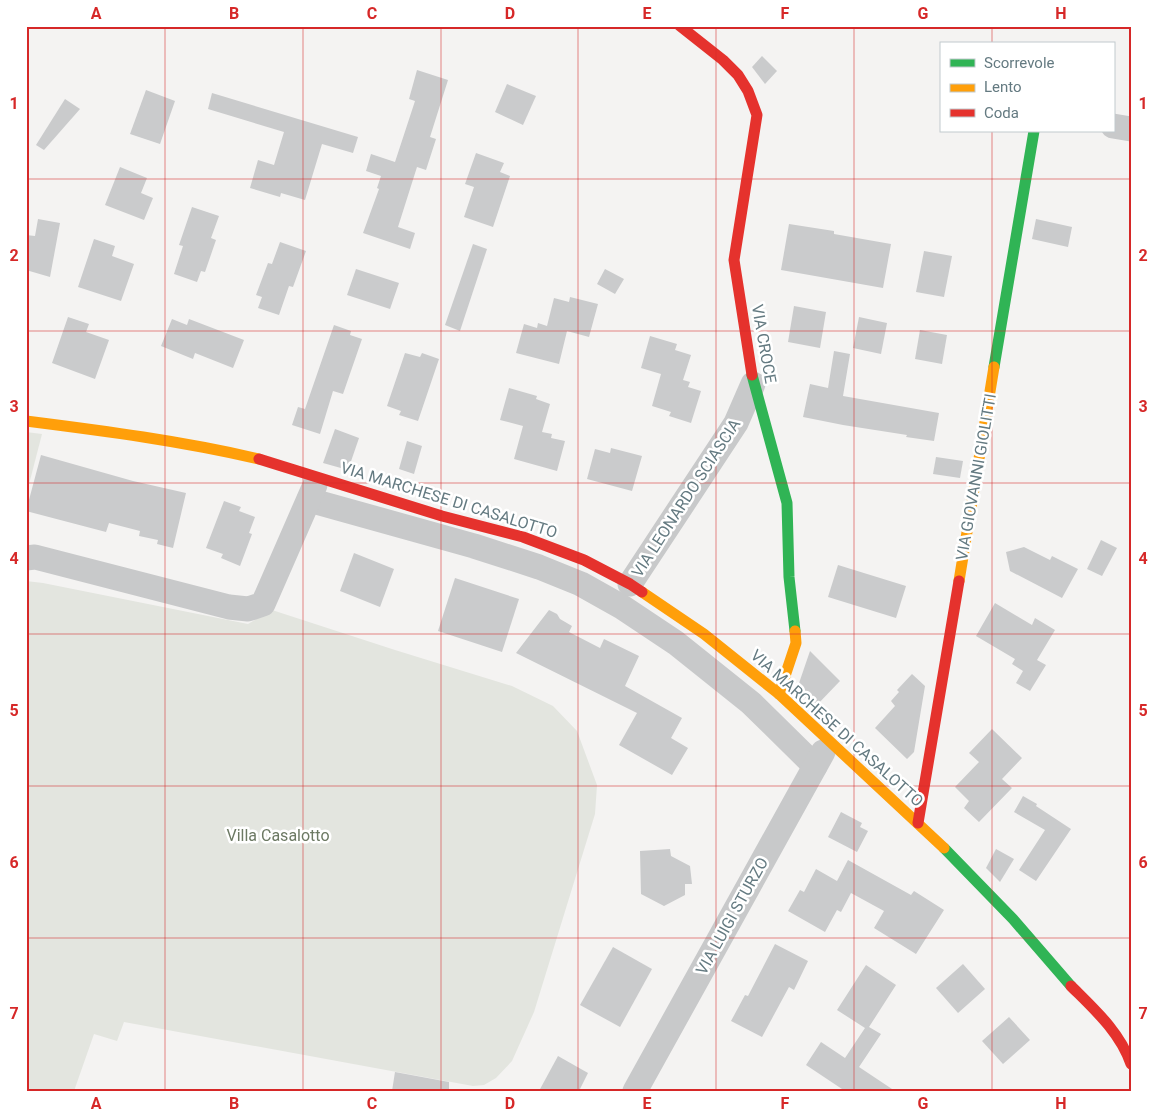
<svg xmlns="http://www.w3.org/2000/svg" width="1157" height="1117" viewBox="0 0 1157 1117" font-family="Roboto,sans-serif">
<rect width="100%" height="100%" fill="#f4f3f2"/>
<!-- green -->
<g fill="#e3e5df">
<path d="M 26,432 L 42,434 L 26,496 Z"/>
<path d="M 26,581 L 43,583 L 248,624 L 272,610 L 395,650 L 512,686 L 553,706 L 577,731 L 597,785 L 595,814 L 534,1012 L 512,1061 L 496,1078 L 484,1085 L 473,1086 L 124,1022 L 117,1041 L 94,1034 L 74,1091 L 26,1091 Z"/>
</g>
<!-- building -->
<g fill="#cacbcc">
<path d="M 762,56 L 777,71 L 765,84 L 752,67 Z"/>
<path d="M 417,70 L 448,80 L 430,137 L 436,139 L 426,170 L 417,167 L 398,227 L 415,233 L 410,249 L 363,233 L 379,189 L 377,188 L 381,176 L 366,171 L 371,154 L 395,162 L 415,101 L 409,99 Z"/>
<path d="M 507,84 L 536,96 L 523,125 L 495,112 Z"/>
<path d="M 146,90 L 175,101 L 160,144 L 130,134 Z"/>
<path d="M 212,93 L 358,137 L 353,153 L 322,144 L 305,200 L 281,193 L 280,197 L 250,188 L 258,160 L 274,165 L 284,132 L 208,109 Z"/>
<path d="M 65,99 L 80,109 L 44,150 L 36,145 Z"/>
<path d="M 476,153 L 504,163 L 500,172 L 510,176 L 493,227 L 464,217 L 474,187 L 465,184 Z"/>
<path d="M 120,167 L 147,178 L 141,193 L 153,198 L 144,220 L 105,205 Z"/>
<path d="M 192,207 L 219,216 L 211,238 L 216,240 L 205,272 L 201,271 L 197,282 L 174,274 L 183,246 L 179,245 Z"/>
<path d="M 38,219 L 60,223 L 50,277 L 26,270 L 26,235 L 35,236 Z"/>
<path d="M 1036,219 L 1072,227 L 1068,247 L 1032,239 Z"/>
<path d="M 789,224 L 834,231 L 834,234 L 891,244 L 883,288 L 781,270 Z"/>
<path d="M 94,239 L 115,246 L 112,256 L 134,264 L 121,301 L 78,287 Z"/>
<path d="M 280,242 L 306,251 L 293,287 L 289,286 L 279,315 L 258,308 L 262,297 L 256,295 L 268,263 L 272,264 Z"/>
<path d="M 473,244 L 487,249 L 460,331 L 445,325 Z"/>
<path d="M 924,251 L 952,256 L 944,297 L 916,292 Z"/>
<path d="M 356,269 L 399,283 L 390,309 L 347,295 Z"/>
<path d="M 605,269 L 624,279 L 615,294 L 597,284 Z"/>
<path d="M 570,297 L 598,304 L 589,337 L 567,331 L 559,364 L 516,353 L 524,324 L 537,328 L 538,323 L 547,326 L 554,298 L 569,302 Z"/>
<path d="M 794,306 L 826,312 L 820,348 L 788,342 Z"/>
<path d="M 68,317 L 89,324 L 86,332 L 109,340 L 95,379 L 52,363 Z"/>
<path d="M 859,317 L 887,323 L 881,354 L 853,348 Z"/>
<path d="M 172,319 L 187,325 L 189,319 L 244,340 L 233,368 L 195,353 L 193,359 L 161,346 Z"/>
<path d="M 334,325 L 351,331 L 350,335 L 362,339 L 343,394 L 333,391 L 320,434 L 292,425 L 298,407 L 305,409 Z"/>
<path d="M 920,330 L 947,335 L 942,364 L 915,359 Z"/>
<path d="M 650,336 L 677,344 L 675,350 L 691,355 L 683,380 L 690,382 L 688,387 L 701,391 L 691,423 L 669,416 L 671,412 L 652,406 L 661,374 L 641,368 Z"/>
<path d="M 834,351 L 850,354 L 843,396 L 939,413 L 934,441 L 906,437 L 907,435 L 843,425 L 803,417 L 810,384 L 828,388 Z"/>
<path d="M 405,353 L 420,357 L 422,353 L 439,359 L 418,421 L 399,415 L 401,411 L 387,406 Z"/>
<path d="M 509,388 L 537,396 L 536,399 L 550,404 L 542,432 L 552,434 L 551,438 L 565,441 L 557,471 L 514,459 L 523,426 L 500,420 Z"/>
<path d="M 335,429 L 359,438 L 348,470 L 323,463 Z"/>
<path d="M 407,441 L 422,446 L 414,474 L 399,469 Z"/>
<path d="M 611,448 L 642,456 L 632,491 L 587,479 L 595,449 L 610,453 Z"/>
<path d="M 41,455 L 133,481 L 186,493 L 173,548 L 157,544 L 158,540 L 139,536 L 140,531 L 109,523 L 106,532 L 26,511 Z"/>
<path d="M 936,457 L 963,461 L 960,478 L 933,474 Z"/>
<path d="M 224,501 L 241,507 L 239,511 L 255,517 L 249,533 L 252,534 L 240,566 L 221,558 L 223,554 L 206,548 Z"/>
<path d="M 1101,540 L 1117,548 L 1102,576 L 1087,569 Z"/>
<path d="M 1024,547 L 1050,560 L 1052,556 L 1078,569 L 1062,598 L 1010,571 L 1006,552 Z"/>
<path d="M 354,553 L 394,569 L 380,607 L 340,591 Z"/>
<path d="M 838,565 L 906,586 L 896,618 L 828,597 Z"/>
<path d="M 455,578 L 519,599 L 502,652 L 438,631 Z"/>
<path d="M 995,603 L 1032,625 L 1035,618 L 1055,630 L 1037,660 L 1046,665 L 1030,691 L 1016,683 L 1023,671 L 1012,664 L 1015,659 L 976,636 Z"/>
<path d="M 549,610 L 557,614 L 560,619 L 572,626 L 569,632 L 600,648 L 604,639 L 639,656 L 625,686 L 682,718 L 671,738 L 688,748 L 672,775 L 619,745 L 637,713 L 516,653 Z"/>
<path d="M 810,651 L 840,681 L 815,707 L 797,689 Z"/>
<path d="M 912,674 L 925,686 L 914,752 L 907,759 L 875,728 L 895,706 L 891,701 L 899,692 L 897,690 Z"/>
<path d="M 992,729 L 1022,758 L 1002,779 L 1012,788 L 979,822 L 964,808 L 969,801 L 955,787 L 979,762 L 969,753 Z"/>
<path d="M 1023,796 L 1037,804 L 1036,806 L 1071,829 L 1036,881 L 1019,870 L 1045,830 L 1014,812 Z"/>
<path d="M 841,812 L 862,823 L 860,827 L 868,831 L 857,852 L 828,837 Z"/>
<path d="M 670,849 L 671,856 L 690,866 L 692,884 L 685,884 L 685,895 L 664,906 L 641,894 L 640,851 Z"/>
<path d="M 996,849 L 1014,859 L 1000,882 L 986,868 Z"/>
<path d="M 848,860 L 911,895 L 914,891 L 944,910 L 916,954 L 874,928 L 884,911 L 851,893 L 841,912 L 837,910 L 825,932 L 788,911 L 800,890 L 804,892 L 816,869 L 837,881 Z"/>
<path d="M 775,944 L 808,961 L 794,990 L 789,987 L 762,1037 L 731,1021 L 745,995 L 748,996 Z"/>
<path d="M 613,947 L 652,969 L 620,1027 L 580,1005 Z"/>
<path d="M 963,964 L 985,989 L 958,1013 L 936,988 Z"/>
<path d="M 866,965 L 896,985 L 869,1027 L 881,1034 L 859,1067 L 895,1091 L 845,1091 L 806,1065 L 821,1042 L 845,1058 L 865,1028 L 837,1010 Z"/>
<path d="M 1009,1017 L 1030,1040 L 1003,1064 L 982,1041 Z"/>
<path d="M 558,1056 L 588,1073 L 579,1091 L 539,1091 Z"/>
<path d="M 395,1072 L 449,1082 L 449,1091 L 392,1091 Z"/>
</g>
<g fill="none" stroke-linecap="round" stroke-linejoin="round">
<!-- street -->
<g stroke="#c8c9ca" stroke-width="25">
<path d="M 1113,126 L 1131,129"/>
<path d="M 309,500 L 474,546 L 539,567 L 581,584 L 622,607 L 676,643 L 751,703 L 815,766"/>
<path d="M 26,558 L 35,557 L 229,607 L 248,609 L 263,604 L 315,485"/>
<path d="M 630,584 L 736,423 L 753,384"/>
<path d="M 635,1091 L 823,752"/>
</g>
<!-- fast -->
<g stroke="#30b455" stroke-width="11">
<path d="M 994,367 L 1034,131"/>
<path d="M 752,375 L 787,503 L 789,577 L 795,631"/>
<path d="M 944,848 L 1013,919 L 1071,986"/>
</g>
<!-- slow -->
<g stroke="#ff9f0a" stroke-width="11">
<path d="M 26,421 C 105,431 182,441 259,459"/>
<path d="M 959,581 L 994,367"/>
<path d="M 642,592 L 704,634 L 779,694 L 944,848"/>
<path d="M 779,694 L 796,643 L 795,631"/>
</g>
<!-- jam -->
<g stroke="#e5322d" stroke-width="11">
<path d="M 680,26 L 723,60 L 738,75 L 748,91 L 757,115 L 734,260 L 752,375"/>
<path d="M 259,459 L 442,516 L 523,537 L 584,560 L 630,584 L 642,592"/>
<path d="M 918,823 L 959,581"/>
<path d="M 1071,986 C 1094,1009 1120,1032 1131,1064"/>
</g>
</g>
<!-- grid -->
<path fill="none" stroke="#d62828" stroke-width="1" stroke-opacity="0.55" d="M 165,26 L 165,1091M 303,26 L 303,1091M 441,26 L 441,1091M 578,26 L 578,1091M 716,26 L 716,1091M 854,26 L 854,1091M 992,26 L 992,44M 992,131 L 992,1091M 26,179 L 1131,179M 26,331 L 1131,331M 26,483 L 1131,483M 26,634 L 1131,634M 26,786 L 1131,786M 26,938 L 1131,938"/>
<g text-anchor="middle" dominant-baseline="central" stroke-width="5" stroke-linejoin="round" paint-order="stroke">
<!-- street labels -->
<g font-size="16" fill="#647a81" stroke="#fff">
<text transform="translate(764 344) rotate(80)">VIA CROCE</text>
<text transform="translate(976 477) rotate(-80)">VIA GIOVANNI GIOLITTI</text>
<text transform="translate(686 498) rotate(-57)">VIA LEONARDO SCIASCIA</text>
<text transform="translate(449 500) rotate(17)">VIA MARCHESE DI CASALOTTO</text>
<text transform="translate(837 728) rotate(42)">VIA MARCHESE DI CASALOTTO</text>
<text transform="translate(732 916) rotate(-61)">VIA LUIGI STURZO</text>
</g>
<!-- park labels -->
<g font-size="16" fill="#6c7963" stroke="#fff">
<text x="278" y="835">Villa Casalotto</text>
</g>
</g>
<!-- border -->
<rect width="1157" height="1117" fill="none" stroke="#ffffff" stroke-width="55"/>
<!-- legend -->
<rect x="940" y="42" width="175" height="90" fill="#ffffff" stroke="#c1cacd"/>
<rect x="950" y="59" width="25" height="8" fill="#30b455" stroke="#c1cacd"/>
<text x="984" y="68" font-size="15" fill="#647a81">Scorrevole</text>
<rect x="950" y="84" width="25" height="8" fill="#ff9f0a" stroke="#c1cacd"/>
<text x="984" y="92" font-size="15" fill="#647a81">Lento</text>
<rect x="950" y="109" width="25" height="8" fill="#e5322d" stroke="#c1cacd"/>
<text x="984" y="118" font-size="15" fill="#647a81">Coda</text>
<rect x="28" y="28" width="1102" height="1062" fill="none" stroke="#d62828" stroke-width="2"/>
<g font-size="16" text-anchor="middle" font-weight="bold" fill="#d62828">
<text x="96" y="19">A</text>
<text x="234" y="19">B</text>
<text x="372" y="19">C</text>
<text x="510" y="19">D</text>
<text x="647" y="19">E</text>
<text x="785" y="19">F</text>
<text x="923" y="19">G</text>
<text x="1061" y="19">H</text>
<text x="14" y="109">1</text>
<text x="1143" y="109">1</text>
<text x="14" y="261">2</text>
<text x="1143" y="261">2</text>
<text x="14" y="412">3</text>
<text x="1143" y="412">3</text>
<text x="14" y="564">4</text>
<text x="1143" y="564">4</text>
<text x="14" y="716">5</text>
<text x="1143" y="716">5</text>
<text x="14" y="868">6</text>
<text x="1143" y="868">6</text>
<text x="14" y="1019">7</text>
<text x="1143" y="1019">7</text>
<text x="96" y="1109">A</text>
<text x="234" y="1109">B</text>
<text x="372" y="1109">C</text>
<text x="510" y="1109">D</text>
<text x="647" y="1109">E</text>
<text x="785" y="1109">F</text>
<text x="923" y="1109">G</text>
<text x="1061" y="1109">H</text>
</g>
</svg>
